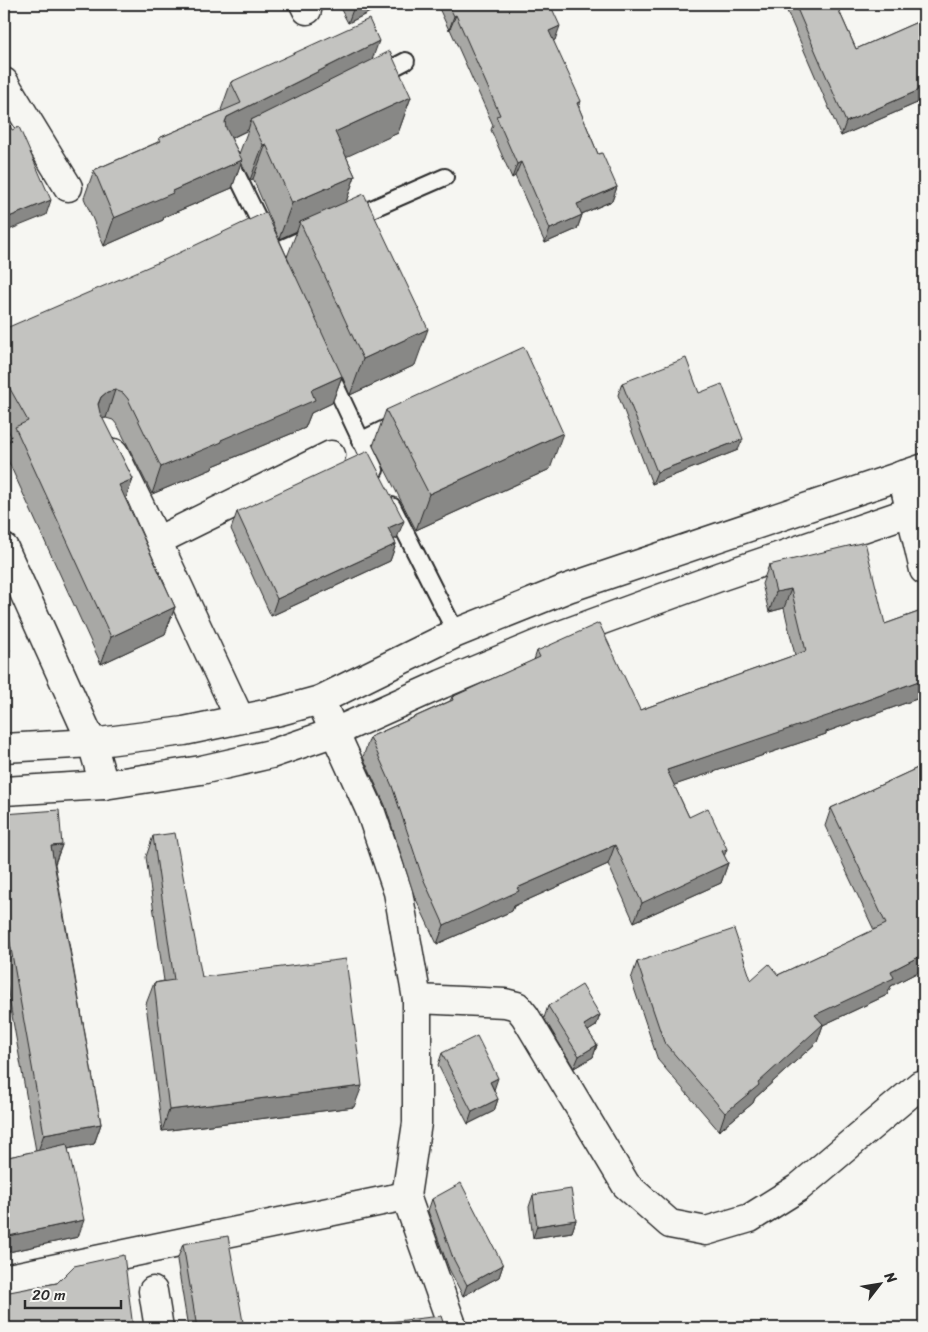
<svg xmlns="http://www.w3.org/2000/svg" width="928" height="1332" viewBox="0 0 928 1332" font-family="Sriracha,sans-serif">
<rect width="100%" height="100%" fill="#f6f6f2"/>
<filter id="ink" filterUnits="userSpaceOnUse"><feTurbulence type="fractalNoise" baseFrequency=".02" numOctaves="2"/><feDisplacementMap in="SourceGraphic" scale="10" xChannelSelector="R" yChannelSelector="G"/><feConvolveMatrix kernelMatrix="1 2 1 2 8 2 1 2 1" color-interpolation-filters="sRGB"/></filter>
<g filter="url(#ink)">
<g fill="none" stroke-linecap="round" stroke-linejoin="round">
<!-- service casing -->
<g stroke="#2b2b2b" stroke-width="20">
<g id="service">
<path d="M 377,76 L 406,61"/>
<path d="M 263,132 L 225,151 L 267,237"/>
<path d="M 351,218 L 445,177"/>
<path d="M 274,252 L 312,235"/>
<path d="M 328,370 L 375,470"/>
<path d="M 360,441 L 399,422"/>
<path d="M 392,506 L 456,633"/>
</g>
</g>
<!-- minor casing -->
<g stroke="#2b2b2b" stroke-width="31">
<g id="minor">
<path d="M 304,4 L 307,10"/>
<path d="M 4,82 L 68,187"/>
<path d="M 114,453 L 157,541"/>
<path d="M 902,475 L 924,570"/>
<path d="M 4,548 L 92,743 L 104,785"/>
<path d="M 320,700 L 370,810 L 398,892 L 417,999 L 417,1123 L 406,1196"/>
<path d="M 240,719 L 157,541 L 331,455"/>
<path d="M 417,999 L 505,1003 L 517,1006 L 525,1016 L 626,1185 L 670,1224 L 706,1231 L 750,1218 L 798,1188 L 920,1085"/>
<path d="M 4,1279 L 406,1196 L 453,1328"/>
<path d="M 153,1291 L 159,1328"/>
</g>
</g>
<!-- tertiary casing -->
<g stroke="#2b2b2b" stroke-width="31">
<g id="tertiary">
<path d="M 4,748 L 92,743 L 184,731 L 280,711 L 320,700 L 456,633 L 568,588 L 924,468"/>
<path d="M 4,791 L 104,785 L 201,770 L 271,754 L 335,732 L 442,684 L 550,639 L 722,576 L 924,507"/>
</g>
</g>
<!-- service -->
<use href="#service" stroke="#f6f6f2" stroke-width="16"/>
<!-- minor -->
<use href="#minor" stroke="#f6f6f2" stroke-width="28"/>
<!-- tertiary -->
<use href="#tertiary" stroke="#f6f6f2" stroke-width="28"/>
</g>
<!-- wall -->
<g fill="#a8a8a5" stroke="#2b2b2b" fill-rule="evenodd">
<path d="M 338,4 L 386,4 L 348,23 Z"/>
<path d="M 437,4 L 550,4 L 555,40 L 553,40 L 579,108 L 598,154 L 617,187 L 612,201 L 582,214 L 582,215 L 577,229 L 545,243 L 515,176 L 512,178 L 491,130 L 493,125 L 450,29 L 449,30 Z"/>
<path d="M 784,4 L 836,4 L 856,49 L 924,19 L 924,100 L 841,136 Z"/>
<path d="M 372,60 L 411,97 L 398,133 L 346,156 L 355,176 L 346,202 L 415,365 L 350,395 L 342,376 L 332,403 L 311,413 L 305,428 L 213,466 L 212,469 L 152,494 L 118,426 L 113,420 L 106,418 L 102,418 L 133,479 L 126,498 L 175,607 L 165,634 L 101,664 L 5,454 L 11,436 L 4,422 L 4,329 L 277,234 L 253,179 L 250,180 L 241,162 L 232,188 L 164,217 L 163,220 L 104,246 L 84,198 L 94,170 L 158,142 L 159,138 L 222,111 L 221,110 L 231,82 ZM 248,130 L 239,154 L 231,138 ZM 297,231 L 287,257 L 279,239 Z"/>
<path d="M 622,383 L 738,450 L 652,484 L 618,395 Z"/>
<path d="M 386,410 L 550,469 L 416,530 L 373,446 Z"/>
<path d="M 237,512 L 397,538 L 394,540 L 396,544 L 390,561 L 271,616 L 231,529 Z"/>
<path d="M 769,565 L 885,624 L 924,610 L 924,691 L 922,697 L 826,732 L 826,734 L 674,785 L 689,817 L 724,856 L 728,863 L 721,883 L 634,922 L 608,864 L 514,906 L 512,911 L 437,944 L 414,895 L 385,805 L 363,757 L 370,737 L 450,701 L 452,697 L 534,660 L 537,651 L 640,710 L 795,655 L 784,608 L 769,612 L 762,584 Z"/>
<path d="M 924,765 L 924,969 L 891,986 L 887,995 L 823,1025 L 817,1042 L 755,1098 L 753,1103 L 719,1131 L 658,1060 L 631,979 L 637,962 L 751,980 L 778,975 L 874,930 L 825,826 L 831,808 Z"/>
<path d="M 4,814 L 62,845 L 55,864 L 101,1124 L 94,1144 L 68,1149 L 78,1237 L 4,1253 L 4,1158 L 36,1151 L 4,970 Z"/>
<path d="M 153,836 L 202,977 L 354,1107 L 162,1131 L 146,1004 L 154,983 L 164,981 L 146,857 Z"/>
<path d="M 548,1006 L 600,1015 L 596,1026 L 588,1031 L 597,1045 L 593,1057 L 574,1068 L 544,1018 Z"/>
<path d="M 442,1053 L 498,1099 L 494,1111 L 468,1124 L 438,1065 Z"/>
<path d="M 533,1195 L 576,1220 L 572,1232 L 533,1238 L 529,1207 Z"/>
<path d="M 432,1199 L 503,1265 L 499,1277 L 463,1296 L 449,1269 L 428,1211 Z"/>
<path d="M 183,1244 L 244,1328 L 188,1328 L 177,1260 Z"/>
</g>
<!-- shaded-wall -->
<g fill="#888886" stroke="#2b2b2b">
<path d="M 355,4 L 386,4 L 348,23 Z"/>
<path d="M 456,15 L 450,29 L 449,30 L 454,16 Z"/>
<path d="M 560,26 L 555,40 L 543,45 L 549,31 Z"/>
<path d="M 379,41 L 369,68 L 251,120 L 248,130 L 217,145 L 227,117 Z"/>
<path d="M 924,88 L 924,100 L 841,136 L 846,122 Z"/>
<path d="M 411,97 L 398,133 L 322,168 L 335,132 Z"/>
<path d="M 581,101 L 576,116 L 577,103 Z"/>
<path d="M 266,144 L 253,179 L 250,180 L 263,145 Z"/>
<path d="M 242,160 L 232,188 L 164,217 L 163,220 L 104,246 L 114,218 L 172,191 Z"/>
<path d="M 521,162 L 515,176 L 512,178 L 517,164 Z"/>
<path d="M 355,176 L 343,211 L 300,222 L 297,231 L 279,239 L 292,203 Z"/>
<path d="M 617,187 L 612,201 L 572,218 L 577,204 Z"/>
<path d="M 51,200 L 46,215 L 4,232 L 4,219 Z"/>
<path d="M 582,215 L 577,229 L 545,243 L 550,229 Z"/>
<path d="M 428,329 L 415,365 L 350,395 L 363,359 Z"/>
<path d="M 342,376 L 332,403 L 311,413 L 305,428 L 213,466 L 212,469 L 152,494 L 161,467 L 221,440 L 311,390 Z"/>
<path d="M 115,390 L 106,418 L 98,419 L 91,424 L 101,397 L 107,392 Z"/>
<path d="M 563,433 L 550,469 L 416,530 L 429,494 Z"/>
<path d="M 743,439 L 738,450 L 652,484 L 657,472 Z"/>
<path d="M 133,479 L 123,506 L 119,485 Z"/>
<path d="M 404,521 L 397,538 L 382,545 L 388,528 Z"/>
<path d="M 396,544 L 390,561 L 271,616 L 277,599 Z"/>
<path d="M 791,589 L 784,608 L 769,612 L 776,592 Z"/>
<path d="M 175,607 L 165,634 L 101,664 L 111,637 Z"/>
<path d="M 4,650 L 10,650 L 4,667 Z"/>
<path d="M 924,679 L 924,691 L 922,697 L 826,732 L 826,734 L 660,790 L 667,770 L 832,713 Z"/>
<path d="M 62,845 L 54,865 L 51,846 Z"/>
<path d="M 615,845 L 608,864 L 514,906 L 512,911 L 437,944 L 444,925 L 517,888 Z"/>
<path d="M 727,849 L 720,867 L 728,863 L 721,883 L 634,922 L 642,903 L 722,851 Z"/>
<path d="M 924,954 L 924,969 L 891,986 L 887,995 L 823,1025 L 817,1042 L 755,1098 L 753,1103 L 719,1131 L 725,1113 L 815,1015 L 891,971 Z"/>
<path d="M 600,1015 L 596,1026 L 580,1036 L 584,1025 Z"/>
<path d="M 597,1045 L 593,1057 L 574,1068 L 579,1056 Z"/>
<path d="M 498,1078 L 494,1090 L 490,1082 Z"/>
<path d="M 362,1086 L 354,1107 L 162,1131 L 169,1110 Z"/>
<path d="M 498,1099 L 494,1111 L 468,1124 L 472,1112 Z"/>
<path d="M 101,1124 L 94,1144 L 37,1154 L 44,1134 Z"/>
<path d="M 84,1220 L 78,1237 L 4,1253 L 4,1237 Z"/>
<path d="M 576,1220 L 572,1232 L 533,1238 L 537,1226 Z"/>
<path d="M 503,1265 L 499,1277 L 463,1296 L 467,1285 Z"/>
</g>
<!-- building -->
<g fill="#c3c3c0" stroke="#2b2b2b">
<path d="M 448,4 L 550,4 L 560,26 L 549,31 L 581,101 L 577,103 L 598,154 L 602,153 L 617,187 L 577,204 L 582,215 L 550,229 L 521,162 L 517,164 L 496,116 L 500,115 L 456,15 L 454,16 Z"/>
<path d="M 795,4 L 836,4 L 856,49 L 924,19 L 924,88 L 846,122 Z"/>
<path d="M 369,19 L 379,41 L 227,117 L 225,122 L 226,128 L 242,160 L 172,191 L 173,193 L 114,218 L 94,170 L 161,141 L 159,138 L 241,103 L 231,82 Z"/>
<path d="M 390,51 L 411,97 L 335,132 L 355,176 L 292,203 L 266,144 L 263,145 L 251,120 Z"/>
<path d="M 4,111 L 12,130 L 19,127 L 51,200 L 4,219 Z"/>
<path d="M 364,194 L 428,329 L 363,359 L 300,222 Z"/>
<path d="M 266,212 L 342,376 L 311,390 L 315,400 L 221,440 L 222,442 L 161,467 L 128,399 L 123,393 L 115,390 L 107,392 L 101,397 L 98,404 L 100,413 L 133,479 L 119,485 L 175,607 L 111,637 L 15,427 L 28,421 L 4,378 L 4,329 L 164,260 Z"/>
<path d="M 524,347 L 563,433 L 429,494 L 386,410 Z"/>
<path d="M 686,358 L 699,393 L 722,384 L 743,439 L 657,472 L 622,383 Z"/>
<path d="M 368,451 L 404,521 L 388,528 L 396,544 L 277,599 L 237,512 Z"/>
<path d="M 865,542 L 885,624 L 924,610 L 924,679 L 832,713 L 833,714 L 667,770 L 689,817 L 708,808 L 727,849 L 722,851 L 728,863 L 642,903 L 615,845 L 517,888 L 519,891 L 444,925 L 422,876 L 392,786 L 370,737 L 453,700 L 452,697 L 540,657 L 537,651 L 599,623 L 640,710 L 806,651 L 791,589 L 776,592 L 769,565 Z"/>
<path d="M 4,637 L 10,650 L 4,650 Z"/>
<path d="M 924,765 L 924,954 L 891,971 L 894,978 L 815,1015 L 823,1024 L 758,1083 L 759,1085 L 725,1113 L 664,1042 L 637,962 L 734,929 L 751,980 L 769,964 L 778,975 L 886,924 L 831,808 Z"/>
<path d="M 59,810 L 62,845 L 51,846 L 101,1124 L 44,1134 L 4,909 L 4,814 Z"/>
<path d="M 175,833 L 202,977 L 346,959 L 362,1086 L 169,1110 L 154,983 L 174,980 L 153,836 Z"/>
<path d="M 582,985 L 600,1015 L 584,1025 L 597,1045 L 579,1056 L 548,1006 Z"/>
<path d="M 477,1036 L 498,1078 L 490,1082 L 498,1099 L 472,1112 L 442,1053 Z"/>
<path d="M 67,1144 L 84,1220 L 4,1237 L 4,1158 Z"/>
<path d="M 461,1183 L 503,1265 L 467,1285 L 453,1258 L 432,1199 Z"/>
<path d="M 571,1189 L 576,1220 L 537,1226 L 533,1195 Z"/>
<path d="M 228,1236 L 244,1328 L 197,1328 L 183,1244 Z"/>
<path d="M 124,1255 L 133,1328 L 4,1328 L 4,1293 L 57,1283 L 74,1266 Z"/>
<path d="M 441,1316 L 443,1322 L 444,1328 L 362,1328 L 361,1325 Z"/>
</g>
</g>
<!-- margin -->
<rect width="928" height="1332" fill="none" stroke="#f6f6f2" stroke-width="20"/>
<rect x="10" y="10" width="908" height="1312" fill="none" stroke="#2b2b2b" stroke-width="2" filter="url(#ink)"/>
<!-- north arrow -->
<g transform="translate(880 1284) rotate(59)" stroke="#f6f6f2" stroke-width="4" paint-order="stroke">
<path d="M0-4L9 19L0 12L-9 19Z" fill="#2b2b2b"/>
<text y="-8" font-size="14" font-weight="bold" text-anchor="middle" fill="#2b2b2b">N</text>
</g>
<!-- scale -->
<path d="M25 1300v8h96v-8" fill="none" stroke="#2b2b2b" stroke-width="2.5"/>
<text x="32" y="1300" font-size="15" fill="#2b2b2b" stroke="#f6f6f2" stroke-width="4" paint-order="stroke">20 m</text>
</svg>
